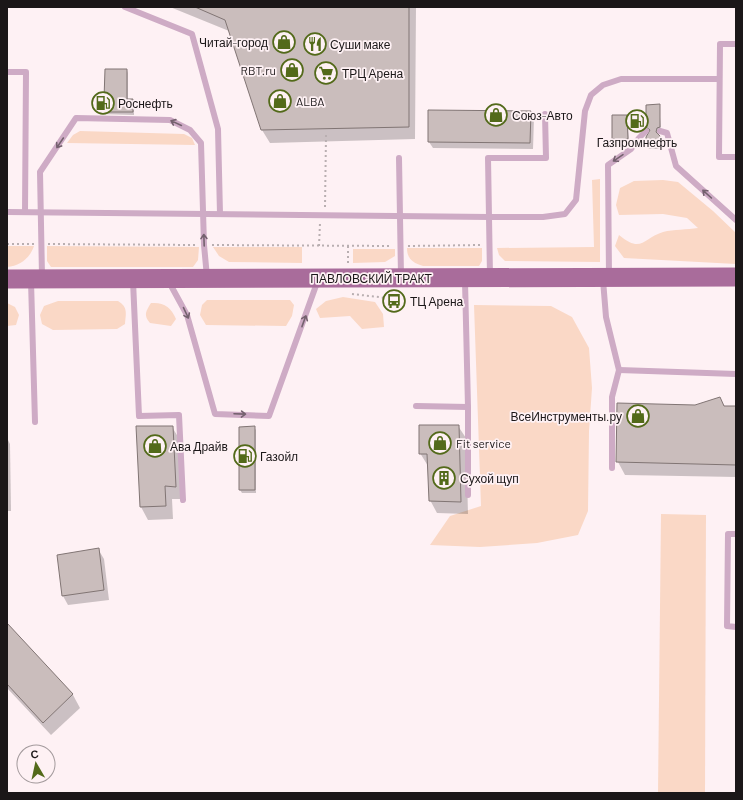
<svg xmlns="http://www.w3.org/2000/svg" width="743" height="800" viewBox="0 0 743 800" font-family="Barlow,sans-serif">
<rect width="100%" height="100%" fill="#fef1f4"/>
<!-- green -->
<g fill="#fad8c6">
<path d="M 80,131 L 184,134 L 192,138 L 195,145 L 67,143 L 73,135 Z"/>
<path d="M 600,179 L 600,262 L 505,261 L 499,255 L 497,248 L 594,247 L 592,180 Z"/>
<path d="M 663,180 L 678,182 L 713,211 L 736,233 L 736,264 L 624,258 L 615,246 L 619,235 C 642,254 643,238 663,232 C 674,229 687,230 698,228 L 687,218 L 663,214 L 619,215 L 616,205 L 620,188 L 634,181 Z"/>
<path d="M 7,246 L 34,246 C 30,258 20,266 7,267 Z"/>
<path d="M 47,246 L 199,247 L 198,260 L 193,267 L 51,267 L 47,261 Z"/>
<path d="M 213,247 L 302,247 L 302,263 L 229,262 L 219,256 Z"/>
<path d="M 407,248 L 482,248 L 482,261 L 479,266 L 423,266 C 413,263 407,259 407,248 Z"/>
<path d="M 353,249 L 395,249 L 395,256 L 385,262 L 353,263 Z"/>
<path d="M 343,297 L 375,302 L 383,314 L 384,327 L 362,329 L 350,316 L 320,318 L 316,309 L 326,301 Z"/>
<path d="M 207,300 L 290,300 L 294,305 L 292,316 L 286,326 L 206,325 L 200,315 L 202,305 Z"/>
<path d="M 58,301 L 118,301 C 128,307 126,313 125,324 L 117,329 L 53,330 L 42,324 L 40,315 L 44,306 Z"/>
<path d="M 7,303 L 15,307 L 19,315 L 16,325 L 7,326 Z"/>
<path d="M 151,303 C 164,302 171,307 176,319 L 171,326 L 150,323 C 143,315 146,311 151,303 Z"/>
<path d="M 474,305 L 551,306 L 572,317 L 589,348 L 592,388 L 589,431 L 588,511 L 578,535 L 537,543 L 480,547 L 430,545 L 450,516 L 481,506 Z"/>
<path d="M 661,514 L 706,515 L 705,793 L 658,793 Z"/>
</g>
<!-- shadow -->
<g fill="#0003">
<path d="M 170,7 L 416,7 L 415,139 L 270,143 L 262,130 L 229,31 Z"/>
<path d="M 127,70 L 128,73 L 128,100 L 133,100 L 134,103 L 134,115 L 100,114 L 98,111 L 105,100 Z"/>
<path d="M 659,105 L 661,129 L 658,131 L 657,134 L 661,140 L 662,149 L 649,149 L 647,147 L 651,131 L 647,126 Z"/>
<path d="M 429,111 L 530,112 L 534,118 L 533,149 L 433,148 L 429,142 Z"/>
<path d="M 627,116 L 629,141 L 615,141 L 613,139 Z"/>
<path d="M 720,398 L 725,407 L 736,407 L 736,477 L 625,475 L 618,462 L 695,406 Z"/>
<path d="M 458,426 L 466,438 L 468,514 L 437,513 L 430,500 L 428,466 L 420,453 Z"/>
<path d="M 137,427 L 172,427 L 180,440 L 182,499 L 172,499 L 173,519 L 148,520 L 141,507 Z"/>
<path d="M 254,427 L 256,430 L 256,493 L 242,493 L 240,490 L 240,428 Z"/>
<path d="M 7,438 L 10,444 L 11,511 L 7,511 Z"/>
<path d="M 98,549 L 104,559 L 109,600 L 68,605 L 63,596 L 58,556 Z"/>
<path d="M 9,627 L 73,695 L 80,708 L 51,735 L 7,688 L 7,628 Z"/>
</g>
<!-- building -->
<g fill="#cabdbc" stroke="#817574">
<path d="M 195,7 L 409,7 L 409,127 L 261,130 L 225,20 Z"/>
<path d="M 105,69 L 127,69 L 127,99 L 133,99 L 133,112 L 97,112 L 97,99 L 104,99 Z"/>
<path d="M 660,104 L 660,127 L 657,128 L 656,132 L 660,136 L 661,147 L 646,147 L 646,137 L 650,130 L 646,127 L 646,105 Z"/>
<path d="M 428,110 L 531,111 L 530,143 L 428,142 Z"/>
<path d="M 612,115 L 627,115 L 628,139 L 612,139 Z"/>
<path d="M 720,397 L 724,406 L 736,406 L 736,465 L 616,462 L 617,403 L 695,405 Z"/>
<path d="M 419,425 L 459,425 L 461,502 L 429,501 L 427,454 L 419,454 Z"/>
<path d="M 136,426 L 173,426 L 176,487 L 165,486 L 166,506 L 140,507 Z"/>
<path d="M 255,426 L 255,490 L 239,490 L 239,427 Z"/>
<path d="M 99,548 L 104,590 L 62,596 L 57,555 Z"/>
<path d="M 7,623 L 73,694 L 43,723 L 7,684 Z"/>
</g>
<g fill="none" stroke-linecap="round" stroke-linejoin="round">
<!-- path -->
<g stroke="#b9afb1" stroke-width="2" stroke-dasharray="2 3" stroke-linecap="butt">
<path d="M 325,207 L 326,135"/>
<path d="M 7,244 L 34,244"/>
<path d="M 48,244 L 196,245"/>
<path d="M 212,245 L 392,246"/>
<path d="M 319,246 L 320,223"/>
<path d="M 348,246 L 348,265"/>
<path d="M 408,246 L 482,245"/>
<path d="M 352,294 L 387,298"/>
</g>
<!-- service -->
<g stroke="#ceabc5" stroke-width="6">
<path d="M 125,7 L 192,34 L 218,129 L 220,214"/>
<path d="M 736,44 L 720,44 L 719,157 L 736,157"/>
<path d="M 7,72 L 26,72 L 25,212"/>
<path d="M 660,131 L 667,133 L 676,166 L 736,220"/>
<path d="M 399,158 L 401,276"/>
<path d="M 7,212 L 489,217 L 543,217 L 565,214 L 576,200 L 585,111 L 591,95 L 603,85 L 621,79 L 719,79"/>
<path d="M 42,276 L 40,172 L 76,118 L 170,120 L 190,130 L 201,143 L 204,245 L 207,277"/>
<path d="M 490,276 L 488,158 L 546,158 L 545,114"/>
<path d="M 609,276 L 608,165 L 631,149 L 639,138 L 646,131"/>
<path d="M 603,280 L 606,317 L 619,370 L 612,397 L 612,468"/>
<path d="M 31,281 L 35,422"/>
<path d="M 133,281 L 139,416 L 179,415 L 183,500"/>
<path d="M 465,281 L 468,407 L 468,495"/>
<path d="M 169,282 L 187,315 L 215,414 L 269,416 L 318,280"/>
<path d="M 619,370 L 736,374"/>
<path d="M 416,406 L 468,407"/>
<path d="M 736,534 L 728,534 L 727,626 L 736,627"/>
</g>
<!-- primary -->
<path stroke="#a96c9b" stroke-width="19" d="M 7,279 L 736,277"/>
</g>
<!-- one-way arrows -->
<defs><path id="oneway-shaft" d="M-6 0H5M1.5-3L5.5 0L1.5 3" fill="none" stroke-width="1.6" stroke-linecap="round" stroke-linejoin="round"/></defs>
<g stroke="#74616e">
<use href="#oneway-shaft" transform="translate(176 123) rotate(-155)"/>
<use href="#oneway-shaft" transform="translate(60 143) rotate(124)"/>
<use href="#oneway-shaft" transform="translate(618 158) rotate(146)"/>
<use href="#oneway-shaft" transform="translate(707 194) rotate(-138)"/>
<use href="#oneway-shaft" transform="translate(204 240) rotate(-92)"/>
<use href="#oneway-shaft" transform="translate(186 313) rotate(65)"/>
<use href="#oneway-shaft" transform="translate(304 321) rotate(-70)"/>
<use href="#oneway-shaft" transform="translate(240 414) rotate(2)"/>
</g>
<!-- icons -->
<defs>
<g id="shop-ring" transform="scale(1.15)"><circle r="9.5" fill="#fef1f4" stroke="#536a1a" stroke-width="1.5"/><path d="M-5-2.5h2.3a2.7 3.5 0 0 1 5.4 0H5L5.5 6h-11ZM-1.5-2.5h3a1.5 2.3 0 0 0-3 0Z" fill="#536a1a"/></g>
<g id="restaurant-ring" transform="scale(1.15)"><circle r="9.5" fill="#fef1f4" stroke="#536a1a" stroke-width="1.5"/><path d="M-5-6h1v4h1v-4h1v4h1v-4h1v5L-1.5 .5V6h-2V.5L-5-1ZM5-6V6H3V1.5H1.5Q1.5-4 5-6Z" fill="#536a1a"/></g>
<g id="supermarket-ring" transform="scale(1.15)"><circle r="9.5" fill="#fef1f4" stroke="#536a1a" stroke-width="1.5"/><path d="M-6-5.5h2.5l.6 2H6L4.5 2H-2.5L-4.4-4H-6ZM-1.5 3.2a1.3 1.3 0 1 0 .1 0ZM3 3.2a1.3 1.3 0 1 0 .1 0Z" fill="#536a1a"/></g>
<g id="fuel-ring" transform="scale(1.15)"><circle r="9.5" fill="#fef1f4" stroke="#536a1a" stroke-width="1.5"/><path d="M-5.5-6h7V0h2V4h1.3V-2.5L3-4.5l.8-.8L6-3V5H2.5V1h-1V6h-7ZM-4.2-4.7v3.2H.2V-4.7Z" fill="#536a1a"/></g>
<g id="bus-ring" transform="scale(1.15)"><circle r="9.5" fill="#fef1f4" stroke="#536a1a" stroke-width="1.5"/><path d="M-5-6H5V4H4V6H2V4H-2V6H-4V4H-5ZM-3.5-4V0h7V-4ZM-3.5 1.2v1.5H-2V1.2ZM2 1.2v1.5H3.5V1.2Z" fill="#536a1a"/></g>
<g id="building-ring" transform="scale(1.15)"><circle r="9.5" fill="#fef1f4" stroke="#536a1a" stroke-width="1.5"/><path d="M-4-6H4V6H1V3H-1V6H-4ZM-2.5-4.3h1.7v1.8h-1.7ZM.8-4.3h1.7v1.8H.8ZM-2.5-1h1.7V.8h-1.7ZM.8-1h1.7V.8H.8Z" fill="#536a1a"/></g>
</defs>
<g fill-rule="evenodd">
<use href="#shop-ring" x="284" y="42"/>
<use href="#restaurant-ring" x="315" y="44"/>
<use href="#shop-ring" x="292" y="70"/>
<use href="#supermarket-ring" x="326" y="73"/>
<use href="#shop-ring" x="280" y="101"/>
<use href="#fuel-ring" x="103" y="103"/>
<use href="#shop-ring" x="496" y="115"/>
<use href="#fuel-ring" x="637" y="121"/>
<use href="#bus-ring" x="394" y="301"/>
<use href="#shop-ring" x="638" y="416"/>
<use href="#shop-ring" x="440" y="443"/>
<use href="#shop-ring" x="155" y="446"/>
<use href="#fuel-ring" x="245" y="456"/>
<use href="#building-ring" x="444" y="478"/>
</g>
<g text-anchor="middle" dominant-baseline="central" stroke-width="3.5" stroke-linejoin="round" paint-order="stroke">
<!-- poi labels -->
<g font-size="12" fill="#1b1718" stroke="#fef1f4" text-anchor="start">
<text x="268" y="42" text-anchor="end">Читай-город</text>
<text x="330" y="44">Суши маке</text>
<text x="276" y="70" text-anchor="end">RBT.ru</text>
<text x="342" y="73">ТРЦ Арена</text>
<text x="296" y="101">ALBA</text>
<text x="118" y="103">Роснефть</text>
<text x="512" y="115">Союз-Авто</text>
<text x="637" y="142" text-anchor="middle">Газпромнефть</text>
<text x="410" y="301">ТЦ Арена</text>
<text x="622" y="416" text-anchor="end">ВсеИнструменты.ру</text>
<text x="456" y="443">Fit service</text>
<text x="170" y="446">Ава Драйв</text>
<text x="260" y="456">Газойл</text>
<text x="460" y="478">Сухой щуп</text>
</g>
<!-- street labels -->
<g font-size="12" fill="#1b1718" stroke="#fef1f4">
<text x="371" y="278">ПАВЛОВСКИЙ ТРАКТ</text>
</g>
</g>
<!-- border -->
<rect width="743" height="800" fill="none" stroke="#1b1718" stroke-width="16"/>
<!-- north arrow -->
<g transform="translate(36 764) rotate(351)"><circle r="19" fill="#fef1f4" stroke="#a39a9c"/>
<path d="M0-3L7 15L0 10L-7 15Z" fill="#536a1a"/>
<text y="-6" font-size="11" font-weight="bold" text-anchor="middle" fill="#1b1718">С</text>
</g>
</svg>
